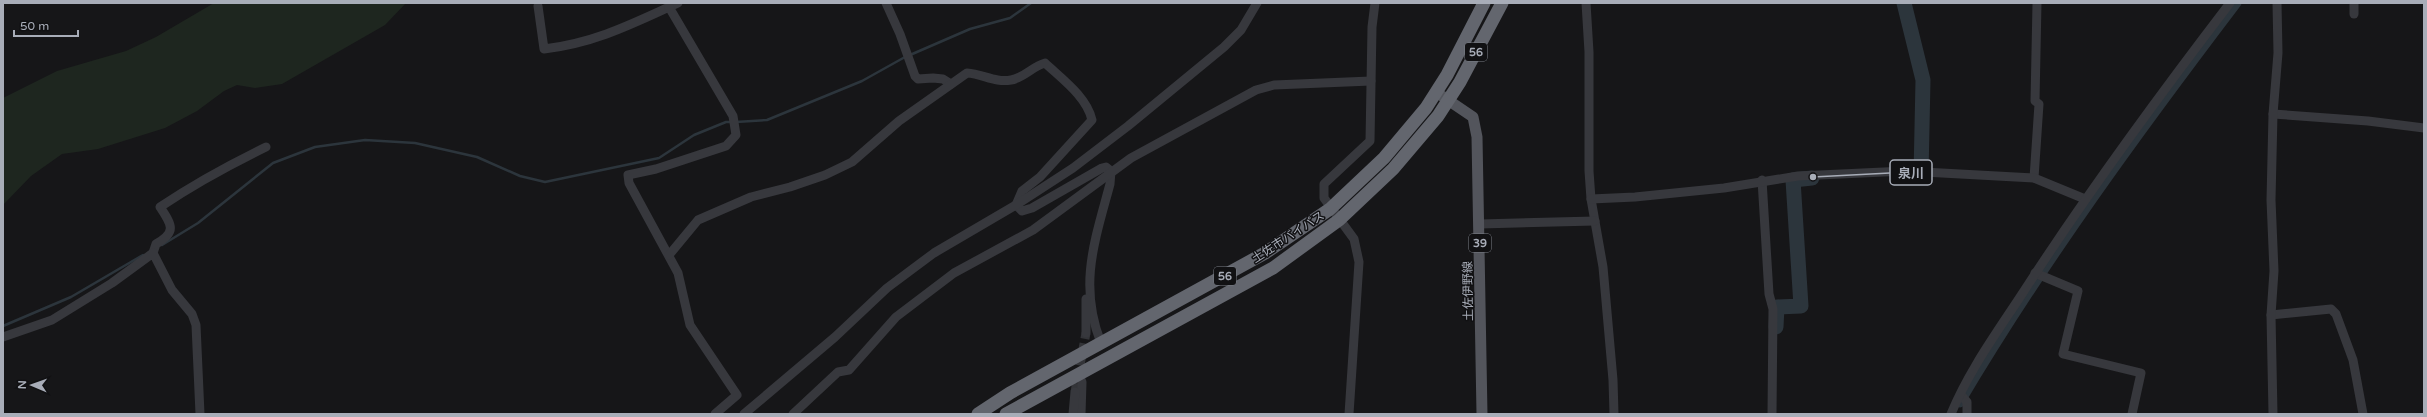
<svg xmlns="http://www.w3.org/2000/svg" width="2427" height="417" viewBox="0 0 2427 417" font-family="'Varela Round','Noto Sans JP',sans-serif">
<rect width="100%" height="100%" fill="#161618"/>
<!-- green -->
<path fill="#1e261f" d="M 214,3 L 406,3 L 385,25 L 282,84 L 255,88 L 237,85 L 224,91 L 197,111 L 165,128 L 98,149 L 62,154 L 31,176 L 3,205 L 3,98 L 57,71 L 126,51 L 156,37 Z"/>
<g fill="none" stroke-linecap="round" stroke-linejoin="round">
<!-- stream -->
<g stroke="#2c353c" stroke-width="2.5">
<path d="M 910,55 L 970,29 L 1010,18 L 1031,3"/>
<path d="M 736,122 L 767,120 L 862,81 L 905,57"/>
<path d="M 162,245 L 198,223 L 273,163 L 315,147 L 365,140 L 415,143 L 477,157 L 520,176 L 545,182 L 659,158 L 694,135 L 726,122 L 731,122"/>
<path d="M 3,326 L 71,297 L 143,255"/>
</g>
<!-- canal -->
<path stroke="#2c353c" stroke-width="9" d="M 1960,403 C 2043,263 2139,132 2237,3"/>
<!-- river -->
<g stroke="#2c353c" stroke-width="15">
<path d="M 1904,3 L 1923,80 L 1921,175 L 1910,175"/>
<path d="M 1776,327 L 1777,307 L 1801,306 L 1793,180 L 1812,178"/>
</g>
<!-- minor-tunnel -->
<path stroke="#333438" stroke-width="9" stroke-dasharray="9 4.5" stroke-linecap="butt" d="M 1075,392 L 1086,333"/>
<!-- minor -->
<g stroke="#37383d" stroke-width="9">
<path d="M 886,3 L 900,34 L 915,76 L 918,79 L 933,78 L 943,79 L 951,84"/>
<path d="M 1586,3 L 1589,52 L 1589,171 L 1591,199 L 1603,267 L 1613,380 L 1614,414"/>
<path d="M 2354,3 L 2354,14"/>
<path d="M 538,6 L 544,49 C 595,43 632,24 678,3"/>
<path d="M 669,7 L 733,116 L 736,135 L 726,146 L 656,169 L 628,175 L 629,183 L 678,273 L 690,325 L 737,395 L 715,414"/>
<path d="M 2273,114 L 2368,121 L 2424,128"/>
<path d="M 2034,178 L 2039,104 L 2035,101 L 2037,3"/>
<path d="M 1762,180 L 1769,294 L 1773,309 L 1772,414"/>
<path d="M 1591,199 L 1635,197 L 1724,188 L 1798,176 L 1905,171 L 2034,178 L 2085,199"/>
<path d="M 1480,224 L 1595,221"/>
<path d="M 153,253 L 156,244 C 177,232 172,225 160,207 C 194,184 229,165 266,147"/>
<path d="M 669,255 L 698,220 L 751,197 L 790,187 L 825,175 L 852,162 L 899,121 L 967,73 C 983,74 995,83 1011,80 C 1024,78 1033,66 1045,63 C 1062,79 1087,97 1092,120 L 1040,177 L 1022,191 L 1016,205 L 1022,211 L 1032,208 L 1102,168 L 1106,167 L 1111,171 L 1110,184 C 1095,240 1078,285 1101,343"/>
<path d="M 2035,273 L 2078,291 L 2063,354 L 2141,373 L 2132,414"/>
<path d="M 1086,299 L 1086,333"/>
<path d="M 2271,315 L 2331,309 L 2336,314 L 2353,360 L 2363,414"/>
<path d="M 3,337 L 52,320 L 112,283 L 153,253 L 172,290 L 192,314 L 196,325 L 200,414"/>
<path d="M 1078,373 L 1082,382 L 1081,414"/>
<path d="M 1961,395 L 1967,402 L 1967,414"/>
<path d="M 744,414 L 835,337 L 887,288 L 934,253 L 1016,205 L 1073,168 L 1128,126 L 1224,47 L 1241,30 L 1257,3"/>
<path d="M 793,414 L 838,372 L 849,370 L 896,317 L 954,273 L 1033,230 L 1131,158 L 1256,90 L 1274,85 L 1371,81"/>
<path d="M 1073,414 L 1075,392"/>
<path d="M 1349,414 L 1359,262 L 1354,239 L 1324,198 L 1324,184 L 1370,141 L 1372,27 L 1375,3"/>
<path d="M 1951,414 C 1969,370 1998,331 2024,291 C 2088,192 2158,97 2230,3"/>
<path d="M 2273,414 L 2271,315 L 2274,271 L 2271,200 L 2273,114 L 2278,53 L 2277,3"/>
</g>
<!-- major -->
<path stroke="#53555c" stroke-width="11" d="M 1442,96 L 1473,117 L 1477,137 L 1482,414"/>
<!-- highway -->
<g stroke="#63666e" stroke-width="13">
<path d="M 978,414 L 1010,393 L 1265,253 L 1330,209 L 1384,158 L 1426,108 L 1447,75 L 1484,3"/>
<path d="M 1006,414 L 1273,268 L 1339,220 L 1393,169 L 1438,116 L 1460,82 L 1502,3"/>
</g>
</g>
<g text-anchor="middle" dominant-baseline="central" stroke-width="3" stroke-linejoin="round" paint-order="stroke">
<!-- shield labels -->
<g fill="#111113" stroke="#7b7e86" stroke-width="1">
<rect x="1465" y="43" width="22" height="18" rx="3"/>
<rect x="1469" y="234" width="22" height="18" rx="3"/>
<rect x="1214" y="267" width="22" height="18" rx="3"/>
</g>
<g font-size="11" font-weight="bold" fill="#a8adb8">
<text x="1476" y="52">56</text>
<text x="1480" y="243">39</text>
<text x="1225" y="276">56</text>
</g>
<!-- street labels -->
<g font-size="12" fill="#a8adb8" stroke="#111113">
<text transform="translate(1288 237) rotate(-33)">土佐市バイパス</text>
<text transform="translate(1468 291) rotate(-91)">土佐伊野線</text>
</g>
</g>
<!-- callouts -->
<path fill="none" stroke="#a8adb8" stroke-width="1.5" d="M1813 177L1890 173"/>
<circle fill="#a8adb8" stroke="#111113" stroke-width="1.5" cx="1813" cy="177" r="4"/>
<rect fill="#111113" stroke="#a8adb8" stroke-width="1.5" x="1890" y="160" width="42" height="25" rx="4"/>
<g font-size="13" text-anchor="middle" font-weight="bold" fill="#a8adb8">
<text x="1911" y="178">泉川</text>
</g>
<!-- border -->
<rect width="2427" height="417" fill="none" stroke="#a8adb8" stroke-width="8"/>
<!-- north arrow -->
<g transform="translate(32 385) rotate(272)" stroke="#111113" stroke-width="3" paint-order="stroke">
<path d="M0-3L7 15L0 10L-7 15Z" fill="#a8adb8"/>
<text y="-6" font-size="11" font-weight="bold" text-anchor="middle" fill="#a8adb8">N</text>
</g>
<!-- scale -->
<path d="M14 30v6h64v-6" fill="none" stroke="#a8adb8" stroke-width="2"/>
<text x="20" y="30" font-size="12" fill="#a8adb8" stroke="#111113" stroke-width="3" paint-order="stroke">50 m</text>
</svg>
